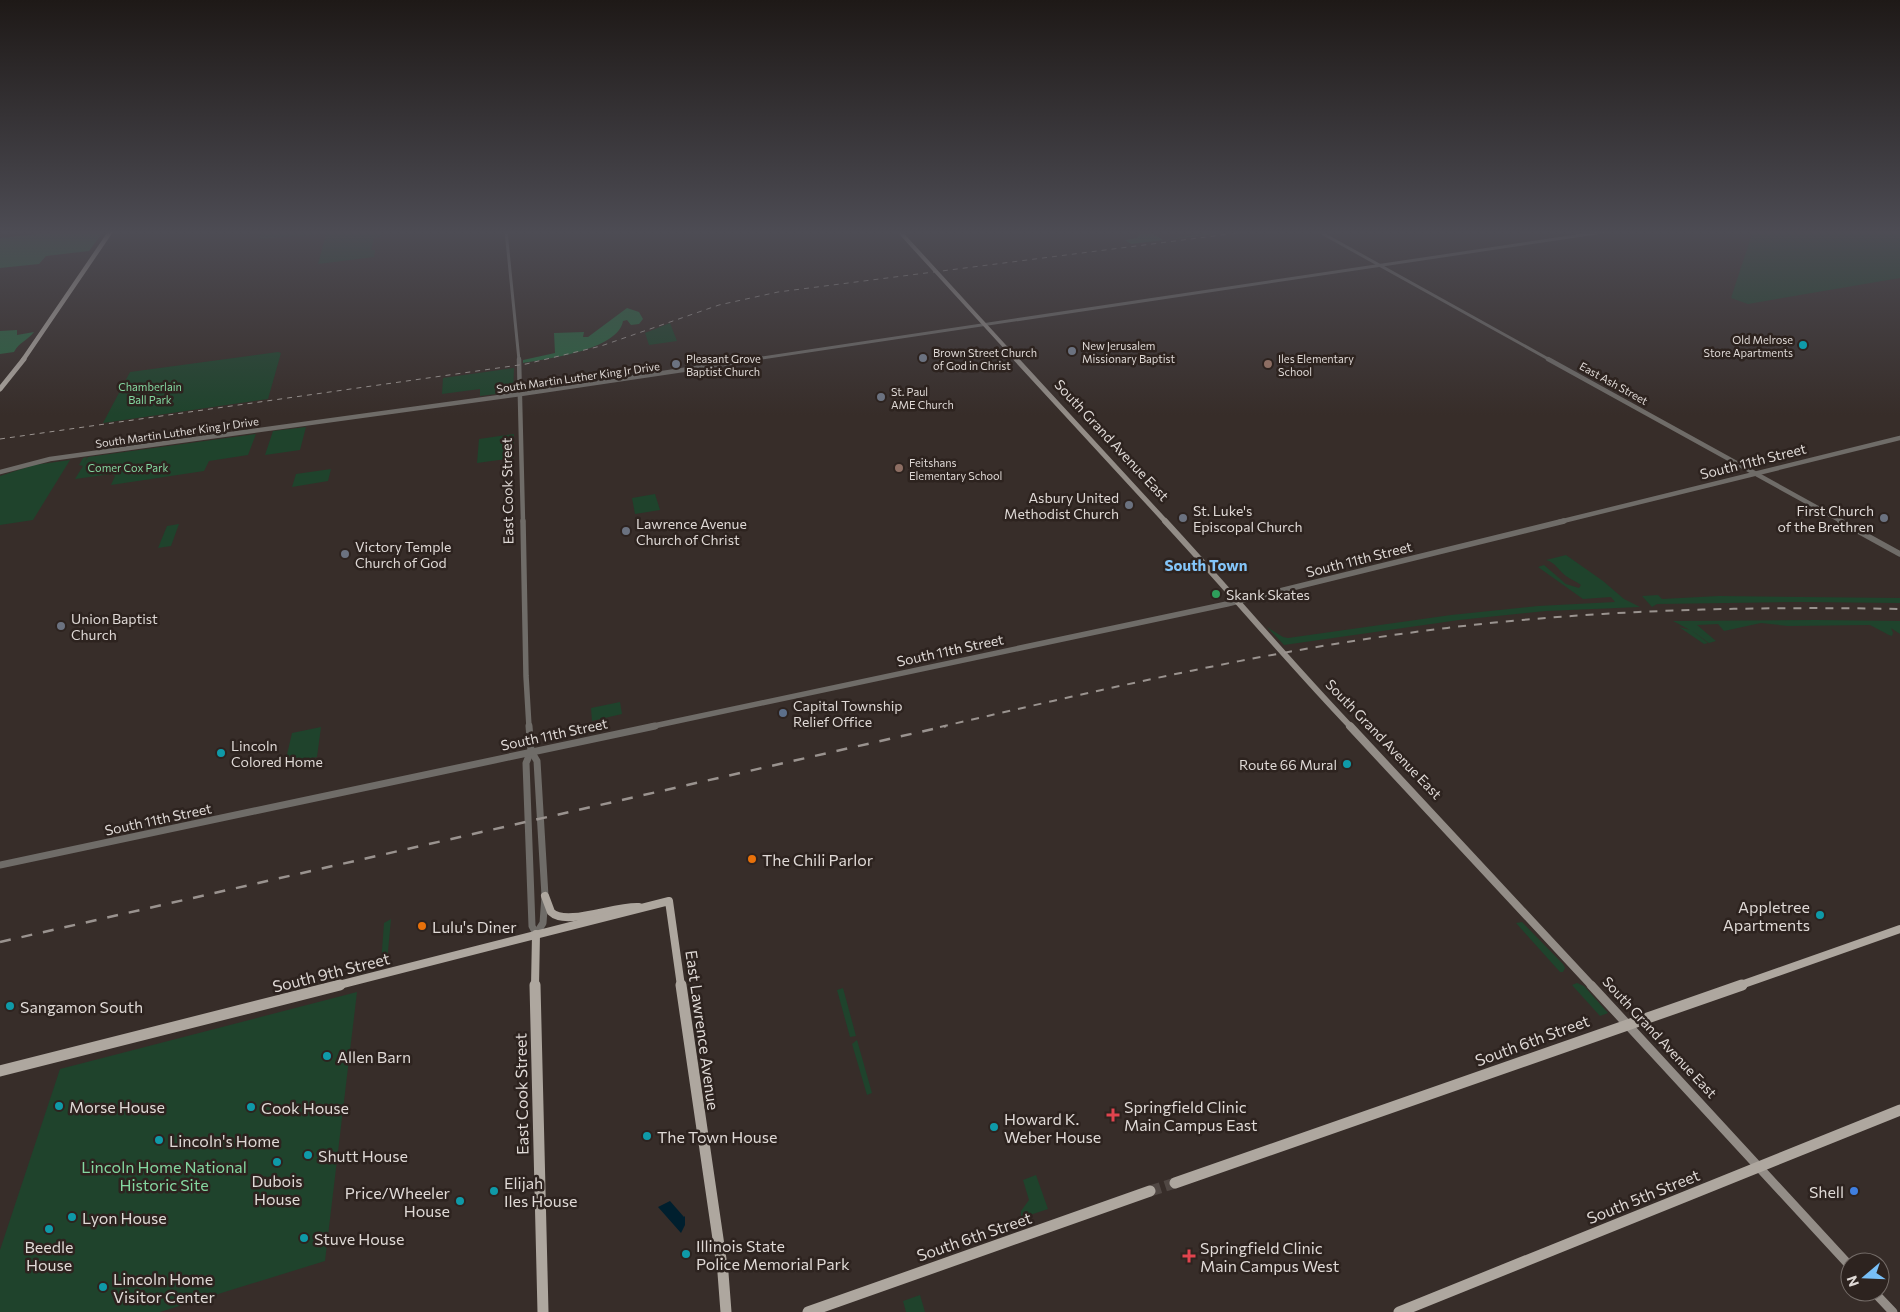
<svg xmlns="http://www.w3.org/2000/svg" width="1900" height="1312" viewBox="0 0 1900 1312" font-family="Commissioner,sans-serif">
<rect width="100%" height="100%" fill="#372d29"/>
<!-- green -->
<g fill="#1f432c">
<path d="M 261,231 L 382,231 L 381,237 L 374,238 L 371,250 L 375,250 L 374,257 L 318,264 L 326,234 L 259,239 Z"/>
<path d="M 1753,231 L 1900,231 L 1900,278 L 1748,304 L 1731,298 Z"/>
<path d="M 670,323 L 677,341 L 649,345 L 645,333 Z"/>
<path d="M 278,352 L 281,353 L 268,399 L 103,423 L 130,372 Z"/>
<path d="M 514,368 L 513,392 L 480,396 L 480,389 L 442,394 L 443,378 Z"/>
<path d="M 306,427 L 300,450 L 265,455 L 273,431 Z"/>
<path d="M 256,434 L 248,455 L 209,461 L 204,471 L 111,485 L 115,476 L 112,474 L 75,479 L 83,466 L 79,465 L 83,458 L 87,457 L 84,463 L 88,457 Z"/>
<path d="M 514,434 L 514,458 L 477,463 L 479,439 Z"/>
<path d="M 70,460 L 33,520 L 0,525 L 0,476 L 34,465 Z"/>
<path d="M 331,469 L 328,481 L 292,487 L 296,474 Z"/>
<path d="M 655,494 L 660,510 L 635,514 L 632,498 Z"/>
<path d="M 179,524 L 171,546 L 158,548 L 167,526 Z"/>
<path d="M 1566,555 L 1603,581 L 1624,599 L 1640,607 L 1546,611 L 1459,620 L 1284,645 L 1267,627 L 1283,637 L 1288,638 L 1451,615 L 1538,606 L 1615,602 L 1611,597 L 1583,599 L 1538,567 L 1544,565 L 1566,584 L 1579,588 L 1581,585 C 1576,581 1571,580 1566,576 C 1559,571 1555,562 1546,560 Z"/>
<path d="M 1658,595 L 1662,599 L 1719,596 L 1900,598 L 1900,603 L 1798,602 L 1657,604 L 1652,607 L 1642,596 Z"/>
<path d="M 1816,620 L 1900,621 L 1900,634 L 1891,628 L 1893,633 L 1892,636 L 1889,635 L 1870,625 L 1788,626 L 1761,623 L 1724,631 L 1718,624 L 1697,625 L 1716,641 L 1709,643 L 1691,630 L 1708,643 L 1704,644 L 1679,627 L 1690,630 L 1673,621 Z"/>
<path d="M 620,702 L 622,714 L 592,721 L 591,708 Z"/>
<path d="M 321,727 L 317,757 L 285,763 L 292,733 Z"/>
<path d="M 391,919 L 387,962 L 381,964 L 384,923 Z"/>
<path d="M 1522,922 L 1563,964 L 1565,968 L 1563,972 L 1560,972 L 1516,923 Z"/>
<path d="M 1577,983 L 1584,986 L 1608,1013 L 1600,1016 L 1572,985 Z"/>
<path d="M 843,988 L 856,1036 L 850,1037 L 837,990 Z"/>
<path d="M 357,992 L 325,1261 L 160,1312 L 0,1312 L 0,1250 L 60,1069 Z"/>
<path d="M 857,1040 L 872,1093 L 867,1095 L 852,1044 Z"/>
<path d="M 1036,1175 L 1048,1209 L 1021,1218 L 1021,1211 L 1029,1200 L 1023,1180 Z"/>
<path d="M 920,1295 L 925,1312 L 906,1312 L 903,1301 Z"/>
</g>
<!-- forest -->
<g fill="#2a623f">
<path d="M 65,231 L 104,231 L 89,251 L 46,256 L 39,264 L 0,268 L 0,238 Z"/>
<path d="M 1135,231 L 1149,231 L 1163,240 L 1210,233 L 1205,231 L 1220,231 L 1223,233 L 1131,244 L 1125,240 L 1137,238 L 1139,234 Z"/>
<path d="M 627,308 L 639,312 L 643,319 L 639,324 L 631,325 L 627,320 L 623,321 C 618,350 547,359 523,363 L 523,360 L 555,353 L 554,333 L 584,332 L 583,337 L 588,337 Z"/>
<path d="M 17,330 L 17,335 L 34,332 C 27,341 19,342 14,352 L 0,354 L 0,331 Z"/>
</g>
<!-- water -->
<path fill="#001f2e" d="M 670,1201 L 684,1217 L 685,1216 L 685,1225 L 681,1233 L 658,1207 Z"/>
<g fill="none" stroke-linecap="round" stroke-linejoin="round">
<!-- primary-tunnel -->
<path stroke="#504743" stroke-width="11" stroke-dasharray="11 5" stroke-linecap="butt" d="M 1150,1191 L 1175,1183"/>
<!-- tertiary-far3 -->
<g stroke="#6f6c68" stroke-width="3">
<path d="M 506,231 L 519,360"/>
<path d="M 1318,231 L 1550,360"/>
<path d="M 748,360 L 1603,232"/>
</g>
<!-- tertiary-far2 -->
<g stroke="#6f6c68" stroke-width="4.5">
<path d="M 519,359 L 523,522"/>
<path d="M 1548,359 L 1843,522"/>
<path d="M 0,472 L 50,459 L 521,394 L 757,359"/>
<path d="M 1559,522 L 1900,438"/>
</g>
<!-- tertiary-far1 -->
<g stroke="#6f6c68" stroke-width="5.5">
<path d="M 523,521 L 526,676 L 529,727"/>
<path d="M 1840,521 L 1900,554"/>
<path d="M 649,727 L 1227,604 L 1564,521"/>
</g>
<!-- tertiary -->
<g stroke="#6f6c68" stroke-width="7">
<path d="M 529,726 L 531,751 L 526,763 L 532,926 L 536,934"/>
<path d="M 531,751 L 537,761 L 545,896 L 543,923 L 536,934"/>
<path d="M 0,865 L 655,726"/>
</g>
<!-- secondary-far4 -->
<path stroke="#938d87" stroke-width="4" d="M 899,231 L 1017,360"/>
<!-- secondary-far3 -->
<path stroke="#938d87" stroke-width="5" d="M 1016,359 L 1166,522"/>
<!-- secondary-far2 -->
<path stroke="#938d87" stroke-width="6" d="M 1165,521 C 1228,589 1287,660 1351,727"/>
<!-- secondary-far1 -->
<path stroke="#938d87" stroke-width="8" d="M 1350,726 L 1592,986"/>
<!-- secondary -->
<g stroke="#938d87" stroke-width="9">
<path d="M 1591,985 L 1850,1266"/>
<path d="M 1874,1292 L 1893,1312"/>
</g>
<!-- primary-far3 -->
<path stroke="#aea79f" stroke-width="4.5" d="M 23,360 L 111,231"/>
<!-- primary-far2 -->
<path stroke="#aea79f" stroke-width="5" d="M 0,389 L 24,359"/>
<!-- primary-far1 -->
<g stroke="#aea79f" stroke-width="8">
<path d="M 545,896 L 551,912 C 566,927 616,905 639,907"/>
<path d="M 335,986 L 669,901 L 681,986"/>
<path d="M 535,986 L 536,934"/>
<path d="M 1738,986 L 1900,929"/>
</g>
<!-- primary -->
<g stroke="#aea79f" stroke-width="11">
<path d="M 535,985 L 543,1312"/>
<path d="M 681,985 L 723,1273 L 726,1312"/>
<path d="M 0,1071 L 340,985"/>
<path d="M 1175,1183 L 1742,985"/>
<path d="M 808,1312 L 1150,1191"/>
<path d="M 1399,1312 L 1900,1110"/>
</g>
<!-- rail-far2 -->
<path stroke="#9a938f" stroke-width="1" stroke-dasharray="5 5" stroke-linecap="butt" d="M 0,439 L 526,364 L 601,346 L 719,305 L 778,292 L 1253,231"/>
<!-- rail-far1 -->
<path stroke="#9a938f" stroke-width="2" stroke-dasharray="8 8" stroke-linecap="butt" d="M 940,727 C 1100,690 1260,652 1423,631 C 1581,610 1741,606 1900,609"/>
<!-- rail -->
<path stroke="#9a938f" stroke-width="2.5" stroke-dasharray="11 11" stroke-linecap="butt" d="M 0,942 L 946,726"/>
</g>
<!-- sky -->
<linearGradient id="sky" x2="0" y2="1"><stop stop-color="#1e1917"/><stop offset="0.56" stop-color="#4d4c54"/><stop offset="1" stop-color="#4d4c54" stop-opacity="0"/></linearGradient>
<rect width="1900" height="415" fill="url(#sky)"/>
<!-- markers -->
<g fill="#0f9aa8" stroke="#2d231f" stroke-width="2">
<circle cx="1803" cy="345" r="5"/>
<circle cx="221" cy="753" r="5"/>
<circle cx="1347" cy="764" r="5"/>
<circle cx="1820" cy="915" r="5"/>
<circle cx="10" cy="1006" r="5"/>
<circle cx="327" cy="1056" r="5"/>
<circle cx="59" cy="1106" r="5"/>
<circle cx="251" cy="1107" r="5"/>
<circle cx="994" cy="1127" r="5"/>
<circle cx="647" cy="1136" r="5"/>
<circle cx="159" cy="1140" r="5"/>
<circle cx="308" cy="1155" r="5"/>
<circle cx="277" cy="1162" r="5"/>
<circle cx="494" cy="1191" r="5"/>
<circle cx="460" cy="1201" r="5"/>
<circle cx="72" cy="1217" r="5"/>
<circle cx="49" cy="1229" r="5"/>
<circle cx="304" cy="1238" r="5"/>
<circle cx="686" cy="1254" r="5"/>
<circle cx="103" cy="1287" r="5"/>
</g>
<g fill="#6b7280" stroke="#2d231f" stroke-width="2">
<circle cx="1072" cy="351" r="5"/>
<circle cx="923" cy="358" r="5"/>
<circle cx="676" cy="364" r="5"/>
<circle cx="881" cy="397" r="5"/>
<circle cx="1129" cy="505" r="5"/>
<circle cx="1183" cy="518" r="5"/>
<circle cx="1884" cy="518" r="5"/>
<circle cx="626" cy="531" r="5"/>
<circle cx="345" cy="554" r="5"/>
<circle cx="61" cy="626" r="5"/>
</g>
<g fill="#8d6e63" stroke="#2d231f" stroke-width="2">
<circle cx="1268" cy="364" r="5"/>
<circle cx="899" cy="468" r="5"/>
</g>
<circle fill="#2e9e5b" stroke="#2d231f" stroke-width="2" cx="1216" cy="594" r="5"/>
<circle fill="#5c6f8a" stroke="#2d231f" stroke-width="2" cx="783" cy="713" r="5"/>
<g fill="#e8710a" stroke="#2d231f" stroke-width="2">
<circle cx="752" cy="859" r="5"/>
<circle cx="422" cy="926" r="5"/>
</g>
<g fill="#e0444e" stroke="#2d231f" stroke-width="2">
<path d="M1110.5 1107.5h5v5h5v5h-5v5h-5v-5h-5v-5h5z"/>
<path d="M1186.5 1248.5h5v5h5v5h-5v5h-5v-5h-5v-5h5z"/>
</g>
<circle fill="#3f7fe0" stroke="#2d231f" stroke-width="2" cx="1854" cy="1191" r="5"/>
<g text-anchor="middle" dominant-baseline="central" stroke-width="5" stroke-linejoin="round" paint-order="stroke">
<!-- far-poi labels -->
<g font-size="11" fill="#dfd9d6" stroke="#2d231f" text-anchor="start">
<text x="1793" y="339" text-anchor="end">Old Melrose<tspan x="1793" dy="13">Store Apartments</tspan></text>
<text x="1082" y="345">New Jerusalem<tspan x="1082" dy="13">Missionary Baptist</tspan></text>
<text x="933" y="352">Brown Street Church<tspan x="933" dy="13">of God in Christ</tspan></text>
<text x="686" y="358">Pleasant Grove<tspan x="686" dy="13">Baptist Church</tspan></text>
<text x="1278" y="358">Iles Elementary<tspan x="1278" dy="13">School</tspan></text>
<text x="891" y="391">St. Paul<tspan x="891" dy="13">AME Church</tspan></text>
<text x="909" y="462">Feitshans<tspan x="909" dy="13">Elementary School</tspan></text>
</g>
<!-- far-street labels -->
<g font-size="11" fill="#dfd9d6" stroke="#2d231f">
<text transform="translate(578 377) rotate(-8)">South Martin Luther King Jr Drive</text>
<text transform="translate(1614 383) rotate(29)">East Ash Street</text>
<text transform="translate(177 432) rotate(-8)">South Martin Luther King Jr Drive</text>
</g>
<!-- far-park labels -->
<g font-size="11" fill="#84d7a0" stroke="#2d231f">
<text x="150" y="386">Chamberlain<tspan x="150" dy="13">Ball Park</tspan></text>
<text x="128" y="467">Comer Cox Park</text>
</g>
<!-- street labels -->
<g font-size="14" fill="#dfd9d6" stroke="#2d231f">
<text transform="translate(1112 440) rotate(47)">South Grand Avenue East</text>
<text transform="translate(1753 461) rotate(-14)">South 11th Street</text>
<text transform="translate(507 491) rotate(-91)">East Cook Street</text>
<text transform="translate(1359 559) rotate(-14)">South 11th Street</text>
<text transform="translate(950 650) rotate(-12)">South 11th Street</text>
<text transform="translate(554 734) rotate(-12)">South 11th Street</text>
<text transform="translate(1384 739) rotate(46)">South Grand Avenue East</text>
<text transform="translate(158 819) rotate(-12)">South 11th Street</text>
<text transform="translate(1660 1037) rotate(47)">South Grand Avenue East</text>
</g>
<!-- poi labels -->
<g font-size="14" fill="#dfd9d6" stroke="#2d231f" text-anchor="start">
<text x="1119" y="497" text-anchor="end">Asbury United<tspan x="1119" dy="16">Methodist Church</tspan></text>
<text x="1193" y="510">St. Luke's<tspan x="1193" dy="16">Episcopal Church</tspan></text>
<text x="1874" y="510" text-anchor="end">First Church<tspan x="1874" dy="16">of the Brethren</tspan></text>
<text x="636" y="523">Lawrence Avenue<tspan x="636" dy="16">Church of Christ</tspan></text>
<text x="355" y="546">Victory Temple<tspan x="355" dy="16">Church of God</tspan></text>
<text x="1226" y="594">Skank Skates</text>
<text x="71" y="618">Union Baptist<tspan x="71" dy="16">Church</tspan></text>
<text x="793" y="705">Capital Township<tspan x="793" dy="16">Relief Office</tspan></text>
<text x="231" y="745">Lincoln<tspan x="231" dy="16">Colored Home</tspan></text>
<text x="1337" y="764" text-anchor="end">Route 66 Mural</text>
</g>
<!-- neighbourhood labels -->
<g font-size="15" font-weight="bold" fill="#84c6fa" stroke="#2d231f">
<text x="1206" y="565">South Town</text>
</g>
<!-- near-poi labels -->
<g font-size="16" fill="#dfd9d6" stroke="#2d231f" text-anchor="start">
<text x="762" y="859">The Chili Parlor</text>
<text x="1810" y="906" text-anchor="end">Appletree<tspan x="1810" dy="18">Apartments</tspan></text>
<text x="432" y="926">Lulu's Diner</text>
<text x="20" y="1006">Sangamon South</text>
<text x="337" y="1056">Allen Barn</text>
<text x="69" y="1106">Morse House</text>
<text x="1124" y="1106">Springfield Clinic<tspan x="1124" dy="18">Main Campus East</tspan></text>
<text x="261" y="1107">Cook House</text>
<text x="1004" y="1118">Howard K.<tspan x="1004" dy="18">Weber House</tspan></text>
<text x="657" y="1136">The Town House</text>
<text x="169" y="1140">Lincoln's Home</text>
<text x="318" y="1155">Shutt House</text>
<text x="277" y="1180" text-anchor="middle">Dubois<tspan x="277" dy="18">House</tspan></text>
<text x="504" y="1182">Elijah<tspan x="504" dy="18">Iles House</tspan></text>
<text x="1844" y="1191" text-anchor="end">Shell</text>
<text x="450" y="1192" text-anchor="end">Price/Wheeler<tspan x="450" dy="18">House</tspan></text>
<text x="82" y="1217">Lyon House</text>
<text x="314" y="1238">Stuve House</text>
<text x="696" y="1245">Illinois State<tspan x="696" dy="18">Police Memorial Park</tspan></text>
<text x="49" y="1246" text-anchor="middle">Beedle<tspan x="49" dy="18">House</tspan></text>
<text x="1200" y="1247">Springfield Clinic<tspan x="1200" dy="18">Main Campus West</tspan></text>
<text x="113" y="1278">Lincoln Home<tspan x="113" dy="18">Visitor Center</tspan></text>
</g>
<!-- near-street labels -->
<g font-size="16" fill="#dfd9d6" stroke="#2d231f">
<text transform="translate(331 972) rotate(-14)">South 9th Street</text>
<text transform="translate(703 1030) rotate(82)">East Lawrence Avenue</text>
<text transform="translate(1532 1040) rotate(-20)">South 6th Street</text>
<text transform="translate(521 1094) rotate(-91)">East Cook Street</text>
<text transform="translate(1643 1196) rotate(-22)">South 5th Street</text>
<text transform="translate(974 1236) rotate(-19)">South 6th Street</text>
</g>
<!-- near-park labels -->
<g font-size="16" fill="#84d7a0" stroke="#2d231f">
<text x="164" y="1166">Lincoln Home National<tspan x="164" dy="18">Historic Site</tspan></text>
</g>
</g>
<!-- north arrow -->
<g transform="translate(1865 1277) rotate(251)"><circle r="24" fill="#2d231f" stroke="#746c68"/>
<path d="M0-4L9 19L0 12L-9 19Z" fill="#78bff7"/>
<text y="-8" font-size="14" font-weight="bold" text-anchor="middle" fill="#dfd9d6">N</text>
</g>
</svg>
